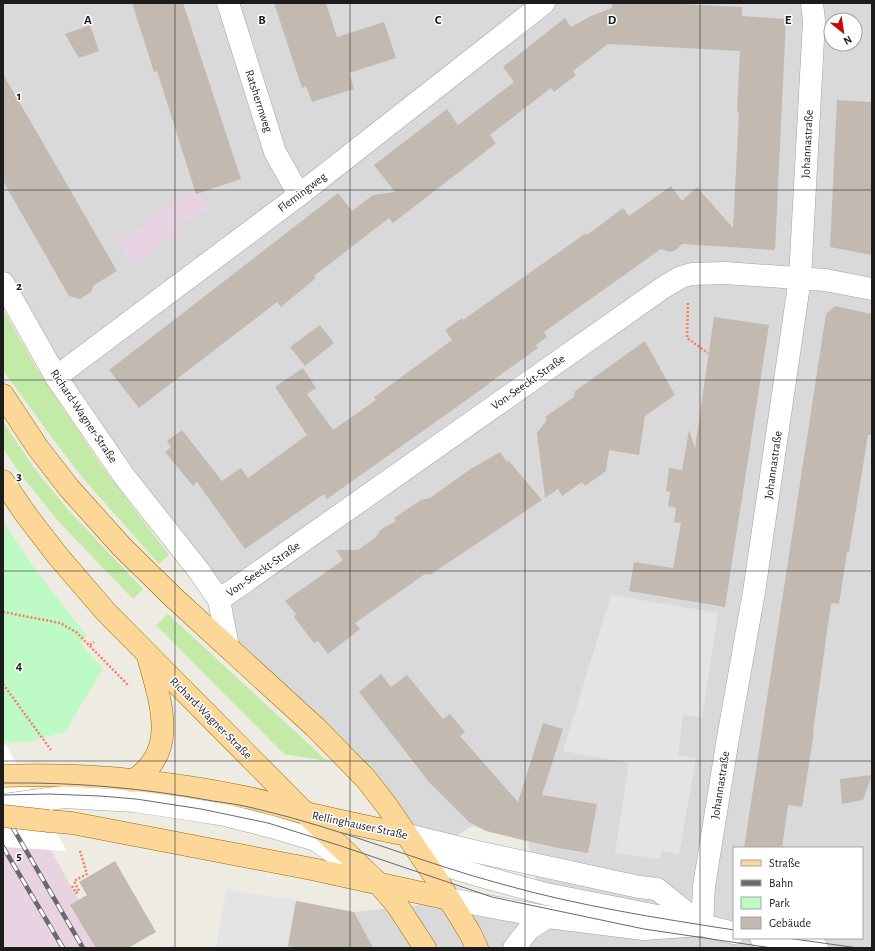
<svg xmlns="http://www.w3.org/2000/svg" width="875" height="951" viewBox="0 0 875 951" font-family="'Alegreya Sans',sans-serif">
<rect width="100%" height="100%" fill="#eeebe2"/>
<!-- residential -->
<path fill="#dad9d9" fill-rule="evenodd" d="M 3,3 L 872,3 L 872,948 L 216,948 L 227,890 L 296,901 L 354,912 L 449,902 L 544,918 L 528,842 L 472,826 L 424,857 L 231,645 L 223,601 L 127,473 L 3,276 ZM 831,20 L 855,20 L 855,44 L 831,44 ZM 734,848 L 862,848 L 862,938 L 734,938 Z"/>
<!-- industrial -->
<g fill="#e7d3e2">
<path d="M 194,190 L 196,194 L 200,193 L 209,209 L 177,227 L 180,232 L 161,244 L 162,247 L 131,264 L 118,240 L 148,224 L 147,220 L 166,209 L 165,207 Z"/>
<path d="M 3,764 L 105,948 L 3,948 Z"/>
</g>
<!-- grass -->
<g fill="#c3eaa6">
<path d="M 3,309 L 36,367 L 101,465 L 169,555 L 159,564 L 83,478 L 53,439 L 3,370 Z"/>
<path d="M 3,422 L 37,472 L 70,512 L 143,589 L 133,599 L 59,522 L 26,481 L 3,449 Z"/>
<path d="M 168,614 L 327,761 L 284,754 L 156,625 Z"/>
</g>
<!-- park -->
<path fill="#bdfac5" d="M 3,521 L 37,572 L 87,636 L 80,642 L 103,669 L 65,732 L 27,742 L 3,743 Z"/>
<!-- parking -->
<g fill="#e4e4e4">
<path d="M 611,595 L 718,613 L 702,718 L 683,715 L 678,755 L 696,758 L 679,854 L 662,851 L 660,859 L 615,853 L 629,763 L 563,751 Z"/>
<path d="M 227,890 L 296,901 L 287,948 L 216,948 Z"/>
</g>
<!-- pier -->
<path fill="#fff" d="M 3,745 L 6,745 L 33,794 L 67,851 L 3,847 Z"/>
<!-- building -->
<g fill="#c2bab1">
<path d="M 132,3 L 183,3 L 241,179 L 196,194 L 157,71 L 154,72 Z"/>
<path d="M 274,3 L 326,3 L 337,37 L 384,22 L 396,58 L 349,73 L 354,89 L 312,102 L 306,86 L 302,88 Z"/>
<path d="M 612,3 L 660,3 L 742,7 L 742,16 L 786,19 L 775,250 L 682,244 L 676,250 L 670,252 L 661,249 L 544,332 L 547,337 L 536,345 L 538,348 L 489,383 L 489,384 L 327,499 L 324,494 L 245,549 L 197,482 L 193,486 L 165,452 L 171,447 L 167,441 L 182,430 L 222,481 L 241,468 L 248,478 L 307,435 L 275,387 L 303,368 L 316,388 L 307,394 L 333,430 L 376,400 L 374,397 L 452,340 L 445,330 L 462,318 L 463,320 L 586,233 L 587,235 L 623,208 L 629,216 L 671,186 L 682,201 L 697,187 L 733,228 L 739,112 L 737,112 L 740,51 L 608,44 L 573,71 L 576,75 L 554,92 L 551,88 L 490,135 L 496,143 L 481,155 L 393,223 L 389,218 L 314,276 L 316,278 L 281,307 L 277,302 L 139,408 L 109,370 L 338,193 L 352,211 L 373,195 L 395,192 L 374,165 L 447,109 L 458,125 L 514,82 L 503,67 L 565,18 L 571,27 L 591,16 L 612,8 Z"/>
<path d="M 90,25 L 99,51 L 79,58 L 65,34 Z"/>
<path d="M 3,74 L 117,271 L 94,285 L 91,292 L 80,299 L 69,296 L 3,181 Z"/>
<path d="M 837,100 L 872,102 L 872,255 L 830,247 Z"/>
<path d="M 835,306 L 872,314 L 872,435 L 868,435 L 849,552 L 847,552 L 839,604 L 831,603 L 813,732 L 814,733 L 802,807 L 788,805 L 782,848 L 744,848 L 826,314 Z"/>
<path d="M 714,317 L 769,325 L 725,607 L 629,591 L 634,562 L 673,568 L 681,523 L 674,522 L 676,508 L 668,506 L 670,492 L 666,491 L 669,468 L 682,470 L 689,430 L 695,448 Z"/>
<path d="M 320,325 L 334,343 L 305,366 L 290,347 Z"/>
<path d="M 645,341 L 675,395 L 645,416 L 639,455 L 609,450 L 606,471 L 585,486 L 582,482 L 562,496 L 558,489 L 545,498 L 537,433 L 547,420 L 545,417 L 574,397 L 575,391 Z"/>
<path d="M 500,452 L 507,462 L 509,461 L 542,500 L 430,575 L 425,574 L 355,623 L 360,629 L 328,654 L 318,641 L 314,643 L 294,617 L 296,614 L 285,601 L 343,560 L 336,550 L 358,550 L 376,537 L 380,530 L 396,521 L 394,518 L 421,500 L 430,498 L 469,470 Z"/>
<path d="M 381,674 L 391,687 L 407,675 L 443,719 L 450,714 L 465,732 L 460,736 L 518,802 L 543,723 L 563,729 L 542,795 L 597,804 L 588,853 L 558,848 L 486,831 L 469,822 L 429,782 L 359,692 Z"/>
<path d="M 872,775 L 863,800 L 842,804 L 840,779 Z"/>
<path d="M 115,861 L 156,932 L 128,948 L 96,948 L 70,905 L 87,895 L 79,882 Z"/>
<path d="M 296,901 L 354,912 L 373,948 L 300,948 L 288,946 Z"/>
</g>
<g fill="none" stroke-linecap="round" stroke-linejoin="round">
<!-- minor casing -->
<g stroke="#a3a3a3" stroke-width="23">
<g id="minor">
<path d="M 228,3 L 275,152 L 299,195"/>
<path d="M 3,283 L 56,377 L 124,476 L 199,571 L 219,600 L 228,647"/>
<path d="M 56,377 L 299,195 L 544,3"/>
<path d="M 219,600 L 664,287 L 681,277 L 692,274 L 725,273 L 825,280 L 872,289"/>
<path d="M 3,805 L 64,797 L 135,801 L 188,809 L 225,815 L 272,827 L 316,840 L 344,860"/>
<path d="M 407,835 L 473,851 L 639,887 L 657,889 L 702,925"/>
<path d="M 416,843 L 440,864 L 484,877 L 546,894 L 698,924"/>
<path d="M 449,899 L 547,917 L 644,929 L 702,925 L 734,933"/>
<path d="M 702,925 L 704,886 L 728,738 L 754,592 L 800,278 L 814,21 L 812,3"/>
<path d="M 761,938 L 817,948"/>
<path d="M 514,948 L 529,929 L 547,917"/>
</g>
</g>
<!-- major casing -->
<g stroke="#956c00" stroke-width="23">
<g id="major">
<path d="M 3,395 L 38,448 L 69,488 L 122,547 L 173,597 L 315,727 L 366,779 L 387,806 L 436,878 L 470,933 L 477,948"/>
<path d="M 3,481 L 27,516 L 57,555 L 106,612 L 305,813 L 379,884 L 397,905 L 425,948"/>
<path d="M 3,776 C 83,773 165,781 244,797 C 265,801 285,808 306,813 C 339,821 373,828 407,835"/>
<path d="M 132,781 C 181,752 159,698 148,656"/>
<path d="M 49,821 L 72,823 L 312,869 L 449,899"/>
</g>
</g>
<!-- path -->
<g stroke="#fc7d65" stroke-width="2.5" stroke-dasharray="2 2" stroke-linecap="butt">
<path d="M 688,303 L 687,338 L 708,353"/>
<path d="M 3,612 L 60,623 L 76,632 L 129,686"/>
<path d="M 90,645 L 94,642"/>
<path d="M 3,684 L 51,750"/>
<path d="M 72,886 L 76,893 L 79,891 L 74,881 L 87,874 L 80,851"/>
</g>
<!-- minor -->
<use href="#minor" stroke="#fff" stroke-width="22"/>
<!-- major -->
<use href="#major" stroke="#fdd797" stroke-width="22"/>
<!-- tram -->
<g stroke="#6a6a6a" stroke-width="1">
<path d="M 3,783 C 74,782 143,788 213,801 C 227,803 242,805 257,809 C 340,828 422,863 505,885 C 580,906 657,918 734,930"/>
<path d="M 3,795 L 49,794 L 100,796 L 136,799 L 201,809 L 268,823 L 338,845 L 492,897 L 644,929 L 772,948"/>
<path d="M 787,938 L 858,948"/>
</g>
<!-- rail casing -->
<g stroke="#6a6a6a" stroke-width="4.5">
<g id="rail">
<path d="M 3,811 L 83,948"/>
<path d="M 3,847 L 63,948"/>
</g>
</g>
<!-- rail -->
<use href="#rail" stroke="#fff" stroke-width="3" stroke-dasharray="9" stroke-linecap="butt"/>
<!-- major-bridge casing -->
<g stroke="#956c00" stroke-width="23" stroke-linecap="butt">
<path id="major-bridge" d="M 3,816 L 49,821"/>
</g>
<!-- major-bridge -->
<use href="#major-bridge" stroke="#fdd797" stroke-width="22"/>
</g>
<!-- grid -->
<path fill="none" stroke="#1c1c1c" stroke-width="1" stroke-opacity="0.55" d="M 175,3 L 175,948M 350,3 L 350,948M 525,3 L 525,948M 700,3 L 700,948M 3,190 L 872,190M 3,380 L 872,380M 3,571 L 872,571M 3,761 L 872,761"/>
<g text-anchor="middle" dominant-baseline="central" stroke-width="3" stroke-linejoin="round" paint-order="stroke">
<!-- street labels -->
<g font-size="12" fill="#1c1c1c" stroke="#fff">
<text transform="translate(259 101) rotate(72)">Ratsherrnweg</text>
<text transform="translate(807 144) rotate(-87)">Johannastraße</text>
<text transform="translate(302 192) rotate(-37)">Flemingweg</text>
<text transform="translate(528 382) rotate(-35)">Von-Seeckt-Straße</text>
<text transform="translate(84 416) rotate(56)">Richard-Wagner-Straße</text>
<text transform="translate(773 465) rotate(-82)">Johannastraße</text>
<text transform="translate(263 569) rotate(-35)">Von-Seeckt-Straße</text>
<text transform="translate(211 718) rotate(45)">Richard-Wagner-Straße</text>
<text transform="translate(720 785) rotate(-81)">Johannastraße</text>
<text transform="translate(360 825) rotate(12)">Rellinghauser Straße</text>
</g>
</g>
<g font-size="13" text-anchor="middle" font-weight="bold" fill="#1c1c1c" stroke="#fff" stroke-width="3" stroke-linejoin="round" paint-order="stroke">
<text x="88" y="24">A</text>
<text x="262" y="24">B</text>
<text x="438" y="24">C</text>
<text x="612" y="24">D</text>
<text x="788" y="24">E</text>
<text x="19" y="100">1</text>
<text x="19" y="290">2</text>
<text x="19" y="480">3</text>
<text x="19" y="670">4</text>
<text x="19" y="860">5</text>
</g>
<!-- border -->
<rect width="875" height="951" fill="none" stroke="#1c1c1c" stroke-width="8"/>
<!-- legend -->
<rect x="733" y="847" width="130" height="92" fill="#ffffff" stroke="#a4a4a4"/>
<rect x="741" y="860" width="20" height="6" fill="#fdd797" stroke="#a4a4a4"/>
<text x="769" y="867" font-size="12" fill="#1c1c1c">Straße</text>
<rect x="741" y="880" width="20" height="6" fill="#6a6a6a" stroke="#a4a4a4"/>
<text x="769" y="887" font-size="12" fill="#1c1c1c">Bahn</text>
<rect x="741" y="897" width="20" height="12" fill="#bdfac5" stroke="#a4a4a4"/>
<text x="769" y="907" font-size="12" fill="#1c1c1c">Park</text>
<rect x="741" y="917" width="20" height="12" fill="#c2bab1" stroke="#a4a4a4"/>
<text x="769" y="927" font-size="12" fill="#1c1c1c">Gebäude</text>
<!-- north arrow -->
<g transform="translate(843 32) rotate(150)"><circle r="19" fill="#ffffff" stroke="#a4a4a4"/>
<path d="M0-3L7 15L0 10L-7 15Z" fill="#c90c00"/>
<text y="-6" font-size="11" font-weight="bold" text-anchor="middle" fill="#1c1c1c">N</text>
</g>
</svg>
